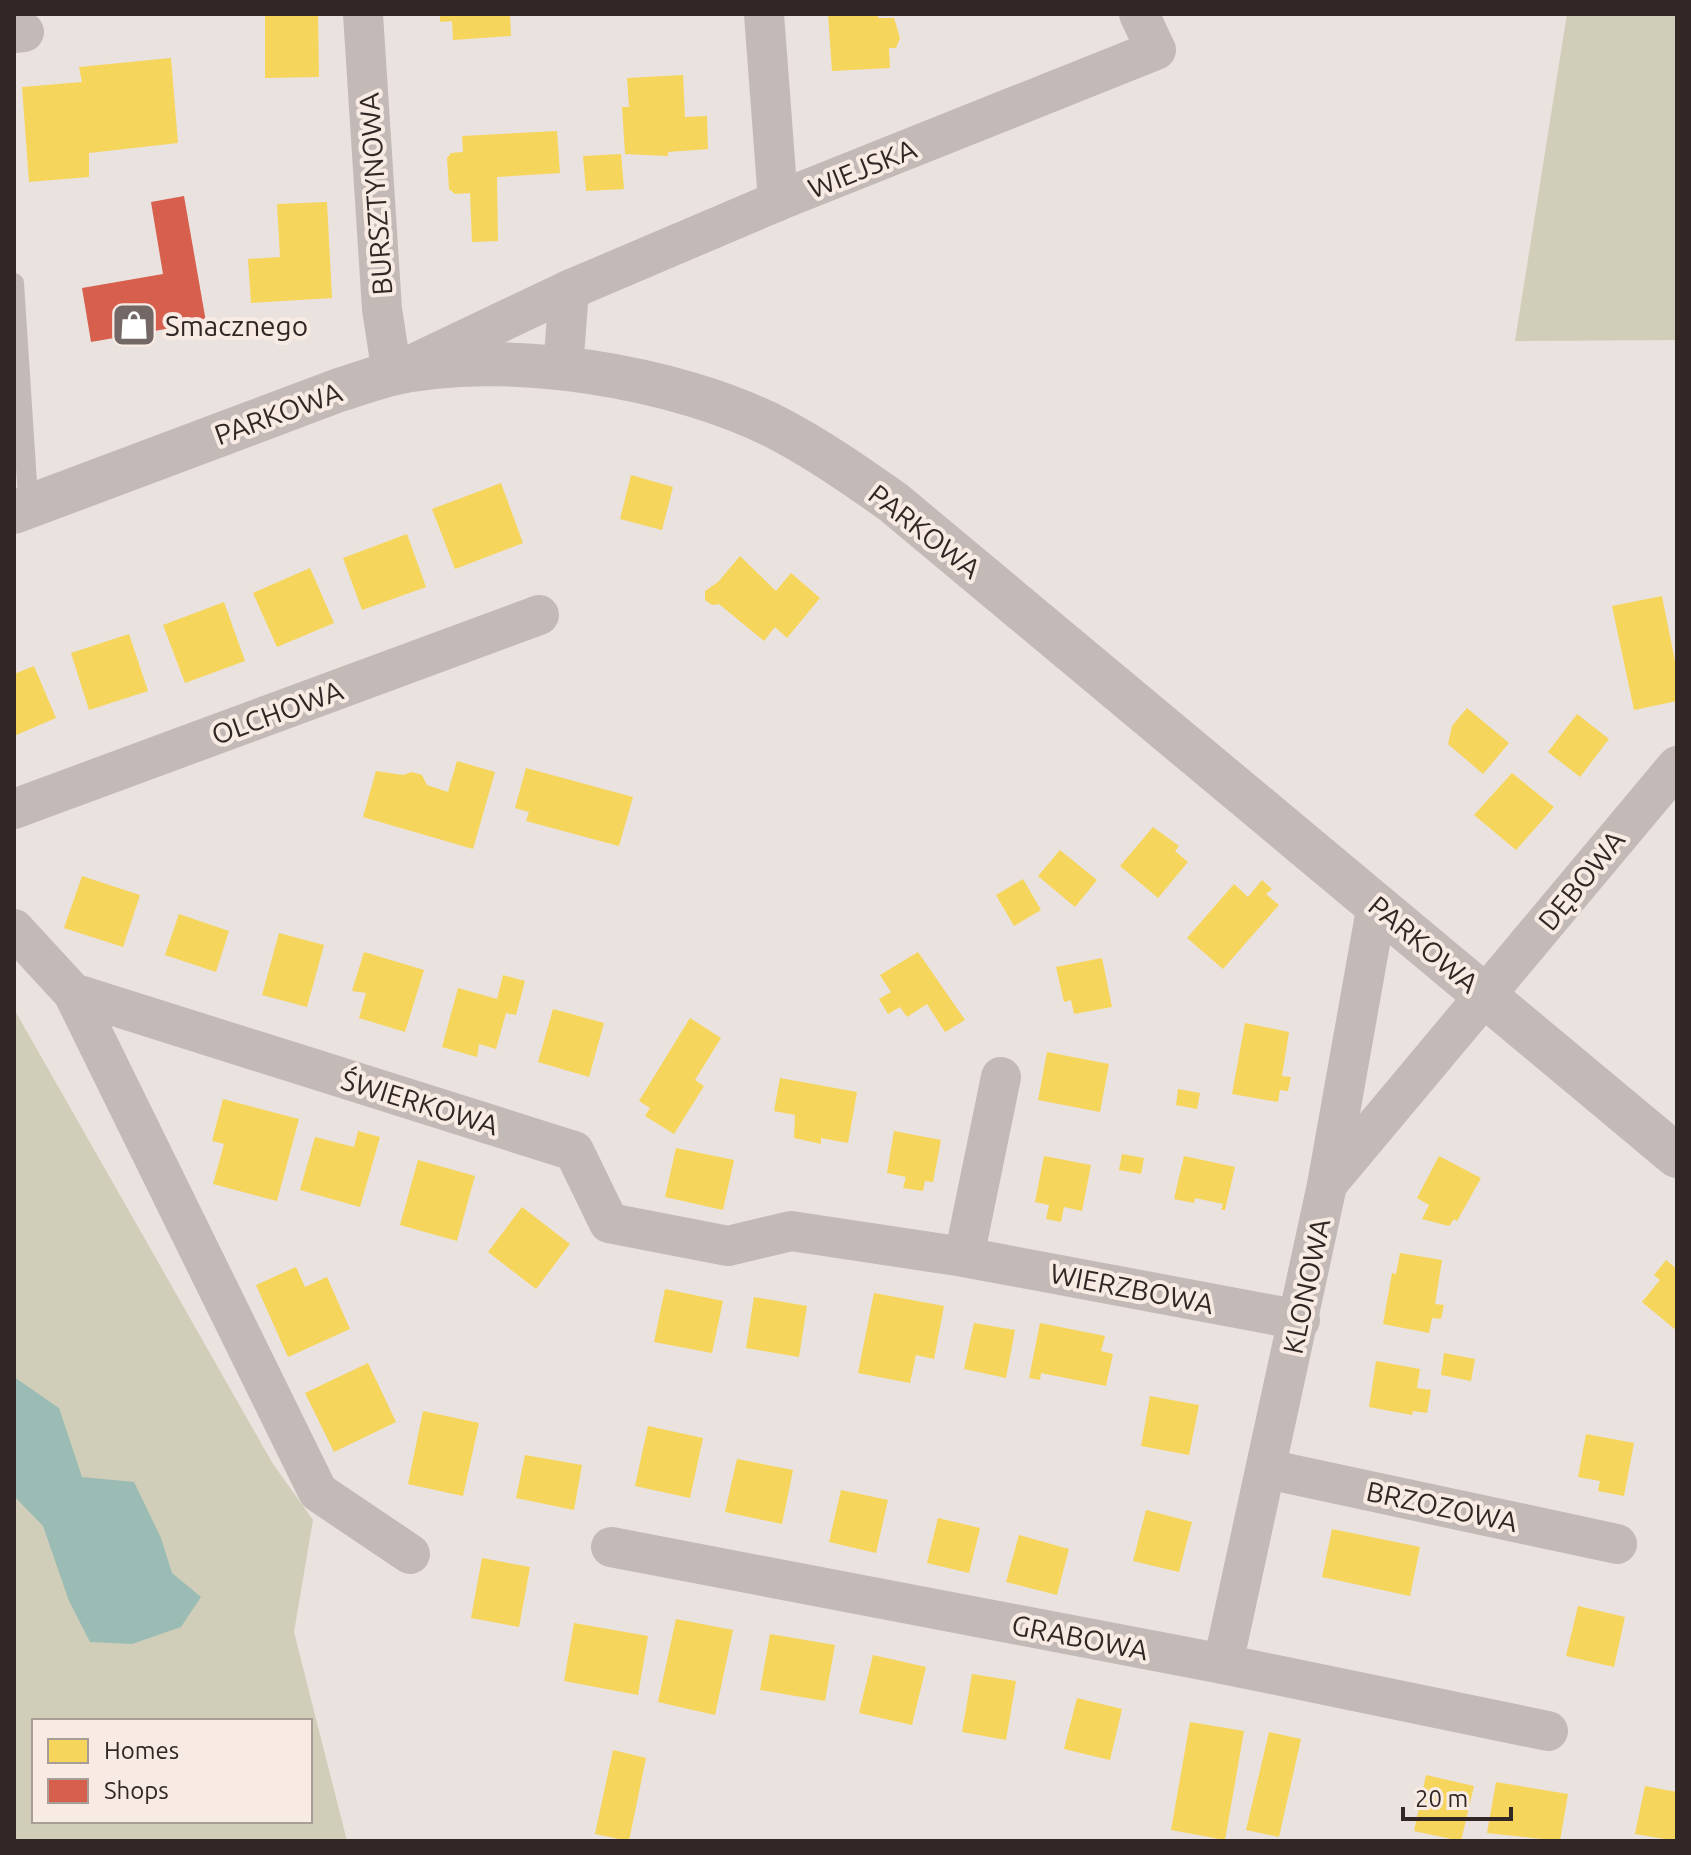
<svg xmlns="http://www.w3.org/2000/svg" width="1691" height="1855" viewBox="0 0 1691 1855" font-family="Ubuntu,sans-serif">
<rect width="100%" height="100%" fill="#eae2de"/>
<!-- green -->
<g fill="#d0ceb8" fill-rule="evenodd">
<path d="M 1567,14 L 1677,14 L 1677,340 L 1515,341 Z"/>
<path d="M 14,1009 L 273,1464 L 313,1520 L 294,1632 L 347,1841 L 14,1841 ZM 34,1721 L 310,1721 L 310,1821 L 34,1821 Z"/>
</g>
<!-- water -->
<path fill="#9abcb5" d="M 14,1377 L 59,1408 L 82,1477 L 134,1482 L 161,1538 L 172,1573 L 201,1597 L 181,1627 L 132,1644 L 90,1642 L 69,1601 L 43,1526 L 14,1496 Z"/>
<!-- homes -->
<g fill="#f6d55c">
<path d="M 265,14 L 318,14 L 319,77 L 265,78 Z"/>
<path d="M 440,14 L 510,14 L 511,36 L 453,40 L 452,21 L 440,22 Z"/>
<path d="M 828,14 L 878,14 L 878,18 L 894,18 L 900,38 L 896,48 L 889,48 L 890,68 L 832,71 Z"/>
<path d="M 171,58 L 178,143 L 89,153 L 89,177 L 29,182 L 22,87 L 82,82 L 79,67 Z"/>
<path d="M 683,75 L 685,117 L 707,116 L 708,149 L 668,152 L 668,156 L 625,154 L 622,107 L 629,107 L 627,78 Z"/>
<path d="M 557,131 L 560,173 L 497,177 L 498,241 L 472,242 L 470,193 L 455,194 L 449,189 L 447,158 L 451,153 L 463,152 L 462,136 Z"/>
<path d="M 621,154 L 624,189 L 586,191 L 583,156 Z"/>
<path d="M 327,202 L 332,298 L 251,303 L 248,259 L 280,257 L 277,204 Z"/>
<path d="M 631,475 L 673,487 L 662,530 L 620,519 Z"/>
<path d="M 501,483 L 523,543 L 455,569 L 432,509 Z"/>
<path d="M 407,534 L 426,587 L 362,610 L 343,558 Z"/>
<path d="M 740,556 L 776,591 L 791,573 L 820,598 L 787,638 L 775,627 L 764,641 L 719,604 L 712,605 L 705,600 L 705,591 L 718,582 Z"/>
<path d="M 310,568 L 334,623 L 277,647 L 253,593 Z"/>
<path d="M 1662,596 L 1677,671 L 1677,701 L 1634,710 L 1612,606 Z"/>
<path d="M 224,602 L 245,661 L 185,683 L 163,625 Z"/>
<path d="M 129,634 L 148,691 L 89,710 L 71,653 Z"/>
<path d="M 34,666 L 56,718 L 14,736 L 14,674 Z"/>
<path d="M 1467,708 L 1509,743 L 1483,774 L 1448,744 L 1452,726 Z"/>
<path d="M 1577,714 L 1609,739 L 1580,777 L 1548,752 Z"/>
<path d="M 457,761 L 495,772 L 473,849 L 363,817 L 376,771 L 403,775 L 412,772 L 422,775 L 427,785 L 448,792 Z"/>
<path d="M 526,768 L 633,797 L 619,846 L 526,821 L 529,812 L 515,808 Z"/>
<path d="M 1512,773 L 1554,807 L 1516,850 L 1474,815 Z"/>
<path d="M 1153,827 L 1179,846 L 1175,851 L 1188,862 L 1158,898 L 1120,866 Z"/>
<path d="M 1060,850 L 1097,880 L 1075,907 L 1038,876 Z"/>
<path d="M 82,876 L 140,895 L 123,947 L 64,928 Z"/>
<path d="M 1023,879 L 1041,910 L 1014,926 L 996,895 Z"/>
<path d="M 1262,880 L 1272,889 L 1266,894 L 1279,905 L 1223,969 L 1187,938 L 1234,884 L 1248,897 Z"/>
<path d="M 179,914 L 229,931 L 216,972 L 165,955 Z"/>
<path d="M 279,933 L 324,945 L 307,1007 L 262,995 Z"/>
<path d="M 364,952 L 424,970 L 405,1032 L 359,1018 L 366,993 L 352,991 Z"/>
<path d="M 918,952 L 965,1020 L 945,1032 L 927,1004 L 907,1017 L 900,1007 L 888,1014 L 879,999 L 891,992 L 880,975 Z"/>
<path d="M 1102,958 L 1112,1007 L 1074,1014 L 1071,1000 L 1064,1002 L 1056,967 Z"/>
<path d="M 503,975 L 525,981 L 516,1015 L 506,1013 L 496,1049 L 479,1044 L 477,1057 L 442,1047 L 458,988 L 497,999 Z"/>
<path d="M 553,1009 L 604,1023 L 589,1077 L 538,1062 Z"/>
<path d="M 690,1018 L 721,1038 L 695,1080 L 704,1086 L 674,1134 L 645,1116 L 650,1108 L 639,1101 Z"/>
<path d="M 1245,1023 L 1289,1032 L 1282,1076 L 1291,1077 L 1288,1091 L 1280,1090 L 1278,1102 L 1232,1094 Z"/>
<path d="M 1047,1052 L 1109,1064 L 1100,1112 L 1038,1100 Z"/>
<path d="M 780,1078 L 857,1092 L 848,1143 L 821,1138 L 821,1144 L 794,1138 L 795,1115 L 774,1111 Z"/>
<path d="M 1178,1089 L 1200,1093 L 1197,1109 L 1176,1105 Z"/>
<path d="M 223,1099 L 299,1119 L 277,1201 L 213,1184 L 224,1144 L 212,1141 Z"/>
<path d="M 358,1131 L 380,1137 L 360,1207 L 300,1190 L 315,1137 L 354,1147 Z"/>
<path d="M 894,1131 L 941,1140 L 933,1182 L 925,1181 L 923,1191 L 903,1188 L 906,1177 L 887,1173 Z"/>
<path d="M 676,1148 L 734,1160 L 723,1210 L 665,1197 Z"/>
<path d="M 1122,1154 L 1144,1158 L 1141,1174 L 1119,1170 Z"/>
<path d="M 1044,1156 L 1091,1165 L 1082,1211 L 1064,1207 L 1061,1222 L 1046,1219 L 1049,1205 L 1035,1202 Z"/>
<path d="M 1184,1156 L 1235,1167 L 1225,1210 L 1221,1210 L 1223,1204 L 1195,1198 L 1194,1203 L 1174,1199 Z"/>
<path d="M 1439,1156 L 1481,1178 L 1457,1221 L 1454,1219 L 1449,1226 L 1422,1219 L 1429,1205 L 1417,1198 Z"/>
<path d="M 418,1160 L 475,1176 L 457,1241 L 400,1225 Z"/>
<path d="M 522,1207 L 570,1244 L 536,1289 L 488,1252 Z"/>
<path d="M 1400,1253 L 1442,1260 L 1435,1304 L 1444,1305 L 1441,1319 L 1432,1318 L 1429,1333 L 1383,1324 L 1392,1273 L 1396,1274 Z"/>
<path d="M 1666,1260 L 1677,1269 L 1677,1331 L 1642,1302 L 1660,1280 L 1654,1275 Z"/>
<path d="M 296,1267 L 305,1287 L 327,1277 L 350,1329 L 288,1357 L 256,1285 Z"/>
<path d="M 665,1289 L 723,1301 L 712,1353 L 654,1342 Z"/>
<path d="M 874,1293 L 944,1306 L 934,1359 L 916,1355 L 910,1383 L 858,1373 Z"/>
<path d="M 754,1297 L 807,1306 L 799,1357 L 746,1348 Z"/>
<path d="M 974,1323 L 1015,1330 L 1006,1378 L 964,1369 Z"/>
<path d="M 1040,1323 L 1105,1336 L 1101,1351 L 1113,1354 L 1106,1386 L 1041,1373 L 1040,1380 L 1029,1378 Z"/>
<path d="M 1444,1353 L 1475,1359 L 1471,1381 L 1441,1375 Z"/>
<path d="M 1376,1361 L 1420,1369 L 1417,1388 L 1431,1390 L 1427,1413 L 1413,1411 L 1412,1415 L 1369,1407 Z"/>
<path d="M 368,1363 L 396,1422 L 334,1452 L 305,1393 Z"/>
<path d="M 1150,1396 L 1199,1405 L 1189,1455 L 1141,1446 Z"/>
<path d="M 423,1411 L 479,1423 L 463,1496 L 408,1484 Z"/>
<path d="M 648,1426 L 703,1438 L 690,1498 L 635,1486 Z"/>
<path d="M 1586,1434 L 1634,1443 L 1624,1496 L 1598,1491 L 1600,1481 L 1578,1477 Z"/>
<path d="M 525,1455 L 582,1465 L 574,1510 L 516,1498 Z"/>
<path d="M 737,1459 L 793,1470 L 782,1524 L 725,1512 Z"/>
<path d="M 841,1490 L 888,1500 L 876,1553 L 829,1542 Z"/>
<path d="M 1146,1510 L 1192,1522 L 1179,1572 L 1133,1561 Z"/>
<path d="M 938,1518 L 980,1528 L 969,1573 L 927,1563 Z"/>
<path d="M 1332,1529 L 1420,1547 L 1410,1596 L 1322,1577 Z"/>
<path d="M 1019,1535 L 1069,1549 L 1057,1595 L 1006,1582 Z"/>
<path d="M 482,1558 L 530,1567 L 519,1627 L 471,1618 Z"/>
<path d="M 1578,1606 L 1625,1617 L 1614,1667 L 1566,1656 Z"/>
<path d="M 676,1619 L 733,1630 L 715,1715 L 658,1702 Z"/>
<path d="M 574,1623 L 648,1636 L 638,1695 L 564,1681 Z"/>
<path d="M 770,1634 L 835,1645 L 825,1701 L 760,1690 Z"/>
<path d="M 873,1655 L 926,1667 L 912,1725 L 859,1713 Z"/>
<path d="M 972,1674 L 1016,1681 L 1006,1740 L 962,1732 Z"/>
<path d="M 1077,1698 L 1122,1709 L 1110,1760 L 1064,1749 Z"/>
<path d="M 1190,1722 L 1244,1731 L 1225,1840 L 1171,1830 Z"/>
<path d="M 1269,1732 L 1301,1739 L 1279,1837 L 1246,1830 Z"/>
<path d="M 613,1750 L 646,1758 L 629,1841 L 595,1834 Z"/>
<path d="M 1426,1775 L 1474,1786 L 1461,1841 L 1414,1831 Z"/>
<path d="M 1496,1782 L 1568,1794 L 1560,1841 L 1487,1833 Z"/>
<path d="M 1645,1786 L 1677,1792 L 1677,1841 L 1635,1834 Z"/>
</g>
<!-- shops -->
<path fill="#d6604d" d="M 184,196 L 206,322 L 91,342 L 82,288 L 163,274 L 151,202 Z"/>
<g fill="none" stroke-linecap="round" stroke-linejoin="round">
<!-- service -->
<path stroke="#c3bab7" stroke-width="20" d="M 14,283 L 27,483 L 33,505"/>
<!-- minor -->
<g stroke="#c3bab7" stroke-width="40">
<path d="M 363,14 L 382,309 L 392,374 L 569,290"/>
<path d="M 764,14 L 778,201"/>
<path d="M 14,33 L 24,32"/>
<path d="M 563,369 L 569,290 L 778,201 L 1156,50 L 1139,14"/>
<path d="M 14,809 L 539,615"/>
<path d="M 14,929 L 73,993 L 574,1151 L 609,1223 L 728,1246 L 791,1231 L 964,1257 L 1300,1320"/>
<path d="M 73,993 L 318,1492 L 410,1554"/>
<path d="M 1329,1182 L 1677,766"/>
<path d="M 964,1257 L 1001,1077"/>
<path d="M 1267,1469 L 1617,1544"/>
<path d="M 611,1547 L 1223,1664 L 1548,1731"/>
<path d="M 1223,1664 L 1327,1185 L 1377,904"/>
</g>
<!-- tertiary -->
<path stroke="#c3bab7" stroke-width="44" d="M 14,512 L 339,390 C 356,385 374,378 391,374 C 504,348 677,376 779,429 C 819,450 856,476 893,502 L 1677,1156"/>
</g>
<!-- icons -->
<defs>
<g id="shop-square" transform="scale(2.3)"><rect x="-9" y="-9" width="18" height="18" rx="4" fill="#736866" stroke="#f8ebe4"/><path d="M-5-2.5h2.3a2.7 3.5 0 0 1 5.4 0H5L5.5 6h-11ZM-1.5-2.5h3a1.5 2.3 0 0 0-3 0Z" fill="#fff"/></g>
</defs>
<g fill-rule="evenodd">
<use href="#shop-square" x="134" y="325"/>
</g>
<g text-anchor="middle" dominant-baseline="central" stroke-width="8" stroke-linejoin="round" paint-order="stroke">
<!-- street labels -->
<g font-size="28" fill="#332726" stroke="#f8ebe4">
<text transform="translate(862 168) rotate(-22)">WIEJSKA</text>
<text transform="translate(375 194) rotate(-94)">BURSZTYNOWA</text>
<text transform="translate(278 413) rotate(-20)">PARKOWA</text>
<text transform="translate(925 531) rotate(38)">PARKOWA</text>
<text transform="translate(277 712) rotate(-20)">OLCHOWA</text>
<text transform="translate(1581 880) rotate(-51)">DĘBOWA</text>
<text transform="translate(1424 944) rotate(40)">PARKOWA</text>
<text transform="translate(420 1102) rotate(17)">ŚWIERKOWA</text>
<text transform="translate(1306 1286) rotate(-78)">KLONOWA</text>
<text transform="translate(1132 1288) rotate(11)">WIERZBOWA</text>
<text transform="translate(1442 1506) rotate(12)">BRZOZOWA</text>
<text transform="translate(1080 1637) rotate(11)">GRABOWA</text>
</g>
<!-- poi labels -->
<g font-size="28" fill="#332726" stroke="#f8ebe4" text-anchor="start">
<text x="165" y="325">Smacznego</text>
</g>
</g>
<!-- border -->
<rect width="1691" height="1855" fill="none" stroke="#332726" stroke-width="32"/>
<!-- legend -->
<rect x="32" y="1719" width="280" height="104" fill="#f8ebe4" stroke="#a99d98" stroke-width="2"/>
<rect x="48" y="1739" width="40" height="24" fill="#f6d55c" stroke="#a99d98" stroke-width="2"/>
<text x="104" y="1759" font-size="24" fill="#332726">Homes</text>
<rect x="48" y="1779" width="40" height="24" fill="#d6604d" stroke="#a99d98" stroke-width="2"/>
<text x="104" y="1799" font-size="24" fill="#332726">Shops</text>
<!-- scale -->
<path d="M1403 1807v12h108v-12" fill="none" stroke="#332726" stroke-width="4"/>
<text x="1415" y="1807" font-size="24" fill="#332726" stroke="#f8ebe4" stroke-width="6" paint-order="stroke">20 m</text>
</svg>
